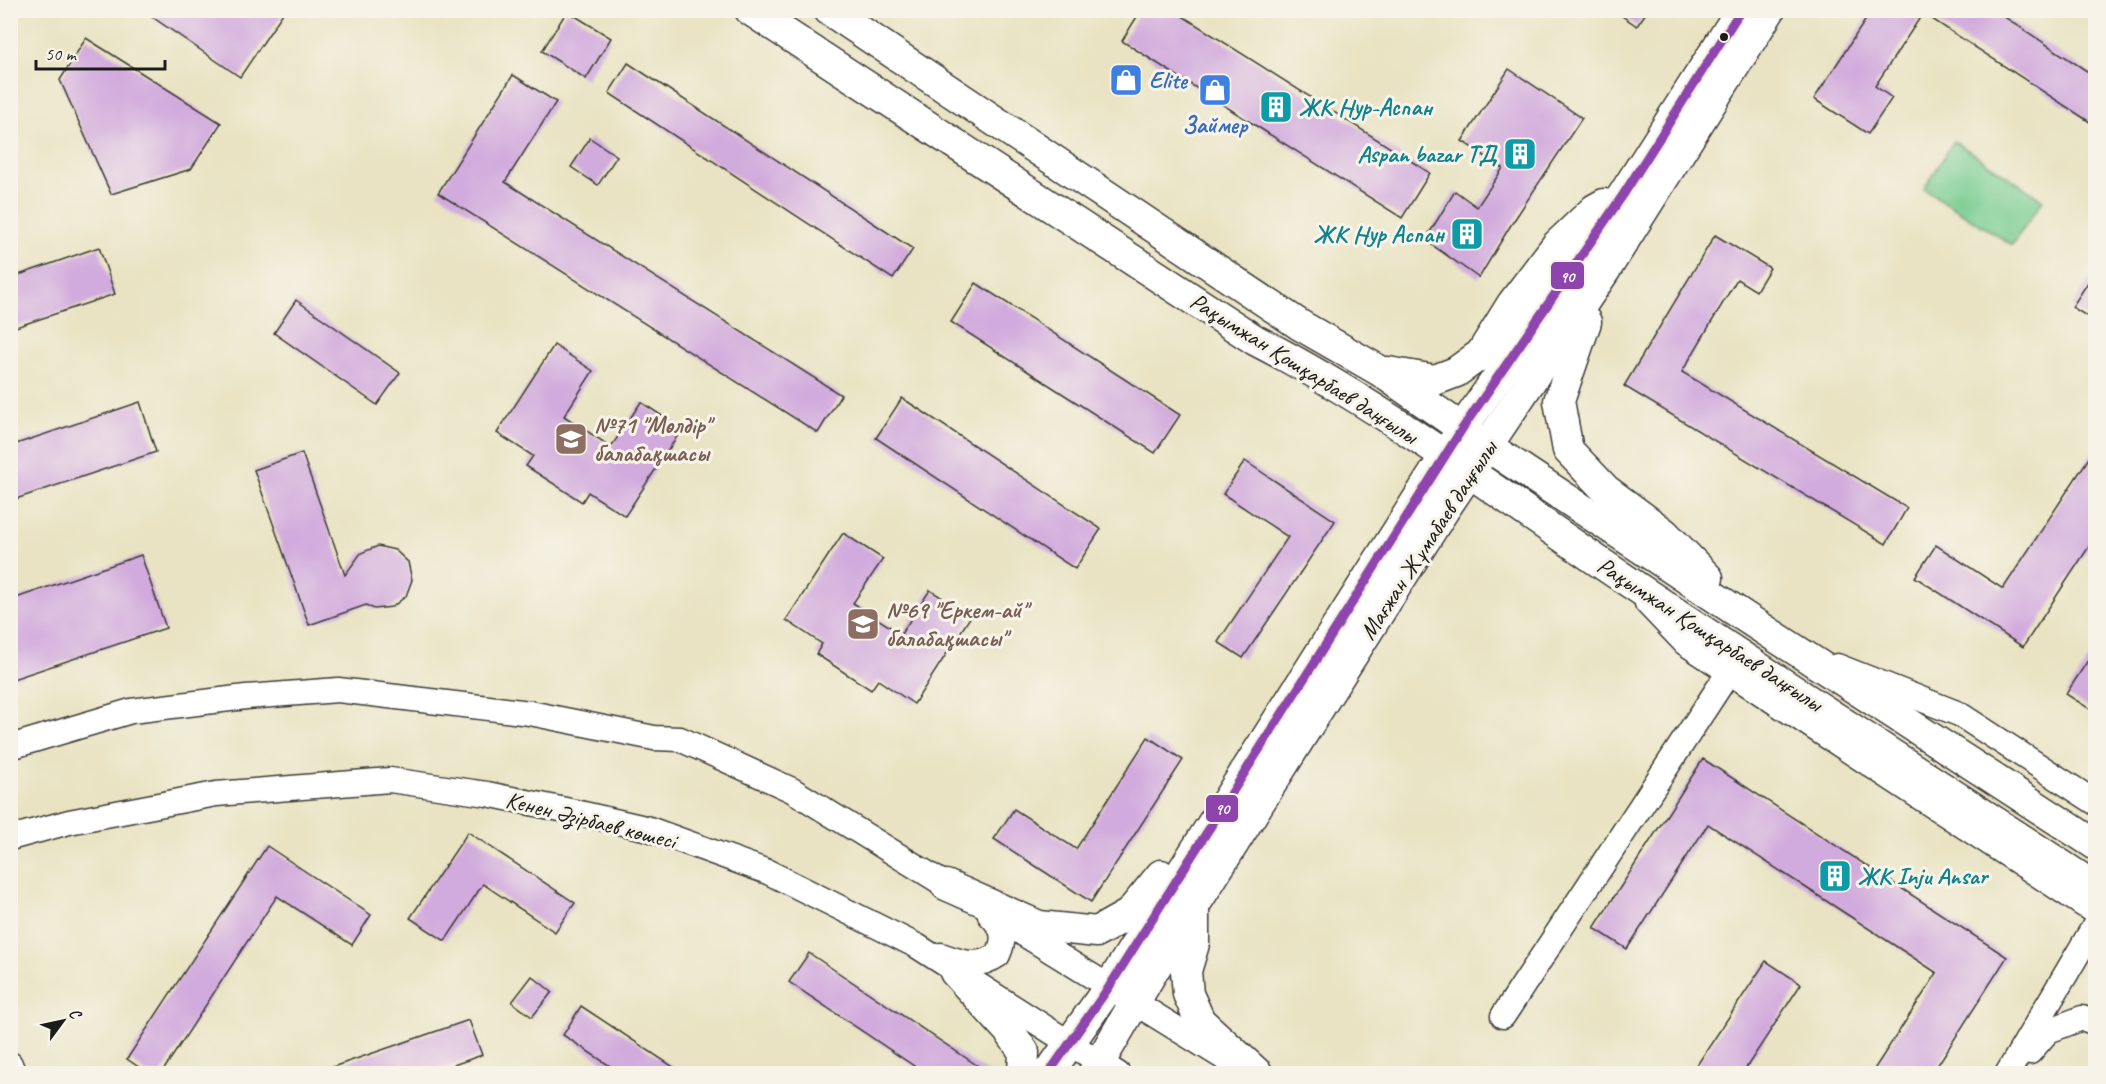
<svg xmlns="http://www.w3.org/2000/svg" width="2106" height="1084" viewBox="0 0 2106 1084" font-family="Caveat,sans-serif">
<rect width="100%" height="100%" fill="#f7f3e8"/>
<filter id="ink" filterUnits="userSpaceOnUse"><feTurbulence type="fractalNoise" baseFrequency=".0167" numOctaves="2"/><feDisplacementMap in="SourceGraphic" scale="12" xChannelSelector="R" yChannelSelector="G"/><feConvolveMatrix kernelMatrix="1 2 1 2 8 2 1 2 1" color-interpolation-filters="sRGB"/></filter>
<filter id="wash" filterUnits="userSpaceOnUse"><feTurbulence type="fractalNoise" baseFrequency=".008" numOctaves="4" result="noise"/><feDisplacementMap in="SourceGraphic" scale="24" xChannelSelector="R" yChannelSelector="G"/><feGaussianBlur stdDeviation="1.35" result="paint"/><feColorMatrix in="noise" values="0 0 0 0 0 0 0 0 0 0 0 0 0 0 0 0 0 1.4 0 .05"/><feComposite in="paint" operator="in"/></filter>
<g filter="url(#wash)">
<rect width="100%" height="100%" fill="#e9e3c3"/>
<!-- green -->
<path fill="#77cc90" stroke="#4a7456" stroke-width="1.5" d="M 1954,141 L 2043,200 L 2012,245 L 1924,189 Z"/>
<g id="blocks">
<!-- building -->
<g fill="#d1abdd">
<path d="M 142,10 L 285,10 L 240,77 Z"/>
<path d="M 1141,10 L 1173,10 L 1430,173 L 1402,218 L 1122,41 Z"/>
<path d="M 1613,10 L 1648,10 L 1637,26 Z"/>
<path d="M 1872,10 L 1994,10 L 2096,77 L 2096,126 L 1923,13 L 1875,86 L 1892,98 L 1868,134 L 1814,99 Z"/>
<path d="M 567,11 L 611,38 L 586,79 L 542,51 Z"/>
<path d="M 86,38 L 221,123 L 191,169 L 111,194 L 60,80 Z"/>
<path d="M 628,63 L 913,249 L 893,279 L 609,93 Z"/>
<path d="M 1509,69 L 1582,118 L 1509,228 L 1479,278 L 1425,240 L 1455,191 L 1477,207 L 1503,168 L 1462,141 Z"/>
<path d="M 513,75 L 556,102 L 505,182 L 841,395 L 818,433 L 438,193 Z"/>
<path d="M 590,138 L 617,156 L 598,185 L 571,167 Z"/>
<path d="M 1715,235 L 1770,268 L 1756,291 L 1737,279 L 1682,372 L 1907,508 L 1886,544 L 1624,386 Z"/>
<path d="M 99,247 L 115,294 L 10,329 L 10,278 Z"/>
<path d="M 2096,270 L 2096,322 L 2072,307 Z"/>
<path d="M 976,283 L 1180,415 L 1155,453 L 951,322 Z"/>
<path d="M 296,300 L 400,373 L 377,405 L 274,333 Z"/>
<path d="M 554,345 L 593,371 L 564,416 L 611,447 L 641,402 L 682,429 L 625,516 L 588,492 L 582,502 L 526,466 L 533,456 L 497,433 Z"/>
<path d="M 902,398 L 1101,529 L 1075,569 L 876,438 Z"/>
<path d="M 140,402 L 156,452 L 10,501 L 10,446 Z"/>
<path d="M 2096,447 L 2096,536 L 2023,647 L 1915,577 L 1936,545 L 2003,589 Z"/>
<path d="M 302,453 L 345,575 L 361,553 L 378,546 L 395,550 L 408,562 L 412,580 L 406,596 L 392,607 L 374,609 L 366,605 L 309,625 L 254,470 Z"/>
<path d="M 1245,461 L 1335,521 L 1243,658 L 1218,642 L 1288,537 L 1223,494 Z"/>
<path d="M 843,533 L 883,559 L 853,603 L 901,634 L 930,590 L 971,616 L 914,704 L 878,680 L 871,690 L 816,654 L 822,644 L 786,620 Z"/>
<path d="M 141,555 L 166,628 L 10,680 L 10,600 Z"/>
<path d="M 2096,648 L 2096,713 L 2066,694 Z"/>
<path d="M 1148,737 L 1183,760 L 1091,902 L 994,839 L 1014,809 L 1076,849 Z"/>
<path d="M 1703,759 L 2007,957 L 1932,1074 L 1871,1074 L 1937,973 L 1708,824 L 1627,949 L 1594,928 Z"/>
<path d="M 468,832 L 575,903 L 555,932 L 483,884 L 445,941 L 410,918 Z"/>
<path d="M 267,846 L 371,915 L 352,945 L 277,896 L 161,1074 L 149,1074 L 127,1059 Z"/>
<path d="M 809,953 L 990,1074 L 926,1074 L 789,982 Z"/>
<path d="M 1766,961 L 1801,984 L 1742,1074 L 1691,1074 Z"/>
<path d="M 532,976 L 552,992 L 532,1017 L 512,1002 Z"/>
<path d="M 581,1006 L 684,1074 L 622,1074 L 563,1035 Z"/>
<path d="M 469,1020 L 482,1055 L 428,1074 L 322,1074 L 321,1071 Z"/>
</g>
</g>
</g>
<g filter="url(#ink)">
<use href="#blocks" fill-opacity="0" stroke="#3b3a35" stroke-width="1.5"/>
<g fill="none" stroke-linecap="round" stroke-linejoin="round">
<!-- minor casing -->
<g stroke="#3b3a35" stroke-width="27">
<g id="minor">
<path d="M 1647,603 L 1685,643 L 2096,913"/>
<path d="M 1837,666 L 1959,714 L 2096,803"/>
<path d="M 10,747 L 131,711 L 246,697 L 338,690 L 530,713 L 654,738 L 680,739 L 792,790 L 962,895"/>
<path d="M 10,838 L 69,822 L 216,794 L 390,780 L 487,794 L 575,812 L 649,829 L 768,872 L 917,946 L 1118,1074"/>
<path d="M 1006,923 L 1234,1064"/>
<path d="M 941,955 C 962,963 979,968 998,955 C 1006,937 1004,929 990,915"/>
<path d="M 1503,1016 L 1729,672"/>
<path d="M 2030,1052 L 2048,1031 L 2082,1018 L 2096,1023"/>
<path d="M 10,1064 L 14,1074"/>
<path d="M 2007,1074 L 2096,923"/>
</g>
</g>
<!-- major casing -->
<g stroke="#3b3a35" stroke-width="33">
<g id="major">
<path d="M 750,10 L 1255,340 C 1385,407 1502,497 1623,578 C 1780,683 1938,784 2096,888"/>
<path d="M 829,10 L 1300,325 L 1380,371 L 1487,446 L 1748,619 L 2096,845"/>
<path d="M 1586,322 L 1559,401 L 1568,450 L 1606,490 L 1664,533 L 1708,578"/>
<path d="M 1388,372 L 1435,380 L 1456,372 L 1481,354 L 1512,304 L 1556,246 L 1595,209 L 1604,204"/>
<path d="M 946,885 L 1039,926 L 1097,932 L 1129,914 L 1161,875"/>
<path d="M 1194,908 L 1194,944 L 1186,971 L 1188,994 L 1200,1021 L 1258,1074"/>
<path d="M 955,972 L 1009,1031 L 1024,1052 L 1023,1074"/>
<path d="M 1048,1074 L 1109,987 L 1462,429 L 1623,195 L 1741,10"/>
<path d="M 1093,1074 L 1150,976 L 1444,510 L 1606,269 L 1770,10"/>
</g>
</g>
<!-- minor -->
<use href="#minor" stroke="#fff" stroke-width="24"/>
<!-- major -->
<use href="#major" stroke="#fff" stroke-width="30"/>
<!-- bus-1 casing -->
<g stroke="#f7f3e8" stroke-width="14">
<path id="bus-1" d="M 1048,1074 L 1109,987 L 1462,429 L 1623,195 L 1741,10"/>
</g>
<!-- bus-1 -->
<use href="#bus-1" stroke="#8e44ad" stroke-width="9"/>
</g>
</g>
<!-- icons -->
<defs>
<g id="shop-square" transform="scale(1.725)"><rect x="-9" y="-9" width="18" height="18" rx="4" fill="#3f7fe0" stroke="#f7f3e8"/><path d="M-5-2.5h2.3a2.7 3.5 0 0 1 5.4 0H5L5.5 6h-11ZM-1.5-2.5h3a1.5 2.3 0 0 0-3 0Z" fill="#fff"/></g>
<g id="building-square" transform="scale(1.725)"><rect x="-9" y="-9" width="18" height="18" rx="4" fill="#0f9aa8" stroke="#f7f3e8"/><path d="M-4-6H4V6H1V3H-1V6H-4ZM-2.5-4.3h1.7v1.8h-1.7ZM.8-4.3h1.7v1.8H.8ZM-2.5-1h1.7V.8h-1.7ZM.8-1h1.7V.8H.8Z" fill="#fff"/></g>
<g id="school-square" transform="scale(1.725)"><rect x="-9" y="-9" width="18" height="18" rx="4" fill="#8d6e63" stroke="#f7f3e8"/><path d="M0-5L7-2L0 1L-7-2ZM-4 1L0 2.5L4 1V4Q0 6-4 4Z" fill="#fff"/></g>
</defs>
<g fill-rule="evenodd">
<use href="#shop-square" x="1126" y="80"/>
<use href="#shop-square" x="1215" y="90"/>
<use href="#building-square" x="1276" y="107"/>
<use href="#building-square" x="1520" y="154"/>
<use href="#building-square" x="1467" y="234"/>
<use href="#school-square" x="571" y="439"/>
<use href="#school-square" x="863" y="624"/>
<use href="#building-square" x="1835" y="876"/>
</g>
<!-- markers -->
<circle fill="#1c1c1c" stroke="#f7f3e8" stroke-width="2" cx="1724" cy="37" r="5"/>
<g text-anchor="middle" dominant-baseline="central" stroke-width="6" stroke-linejoin="round" paint-order="stroke">
<!-- shop labels -->
<g font-size="24" font-weight="bold" fill="#366cbe" stroke="#f7f3e8" text-anchor="start">
<text x="1149" y="80">Elite</text>
<text x="1215" y="125" text-anchor="middle">Займер</text>
</g>
<!-- culture labels -->
<g font-size="24" font-weight="bold" fill="#0d838f" stroke="#f7f3e8" text-anchor="start">
<text x="1299" y="107">ЖК Нур-Аспан</text>
<text x="1497" y="154" text-anchor="end">Aspan bazar ТД</text>
<text x="1444" y="234" text-anchor="end">ЖК Нур Аспан</text>
<text x="1858" y="876">ЖК Inju Ansar</text>
</g>
<!-- street labels -->
<g font-size="24" fill="#1c1c1c" stroke="#f7f3e8">
<text transform="translate(1304 368) rotate(32)">Рақымжан Қошқарбаев даңғылы</text>
<text transform="translate(1428 540) rotate(-57)">Мағжан Жұмабаев даңғылы</text>
<text transform="translate(1710 634) rotate(33)">Рақымжан Қошқарбаев даңғылы</text>
<text transform="translate(591 820) rotate(14)">Кенен Әзірбаев көшесі</text>
</g>
<!-- education labels -->
<g font-size="24" font-weight="bold" fill="#785e54" stroke="#f7f3e8" text-anchor="start">
<text x="594" y="425">№71 "Мөлдір"<tspan x="594" dy="28">балабақшасы</tspan></text>
<text x="886" y="610">№69 "Еркем-ай"<tspan x="886" dy="28">балабақшасы"</tspan></text>
</g>
</g>
<g stroke="#f7f3e8" stroke-width="2">
<rect x="1550" y="261" width="35" height="29" rx="6" fill="#8e44ad"/>
<rect x="1205" y="794" width="34" height="29" rx="6" fill="#8e44ad"/>
</g>
<g font-size="16" text-anchor="middle" font-weight="bold" fill="#fff">
<text x="1567" y="282">90</text>
<text x="1222" y="814">90</text>
</g>
<!-- margin -->
<rect width="2106" height="1084" fill="none" stroke="#f7f3e8" stroke-width="36"/>
<!-- north arrow -->
<g transform="translate(63 1021) rotate(57)" stroke="#f7f3e8" stroke-width="4.5" paint-order="stroke">
<path d="M0-4.5L10 22L0 15L-10 22Z" fill="#1c1c1c"/>
<text y="-9" font-size="16" font-weight="bold" text-anchor="middle" fill="#1c1c1c">С</text>
</g>
<!-- scale -->
<path d="M36 60v9h129v-9" fill="none" stroke="#1c1c1c" stroke-width="3"/>
<text x="45" y="60" font-size="18" fill="#1c1c1c" stroke="#f7f3e8" stroke-width="4.5" paint-order="stroke">50 m</text>
</svg>
